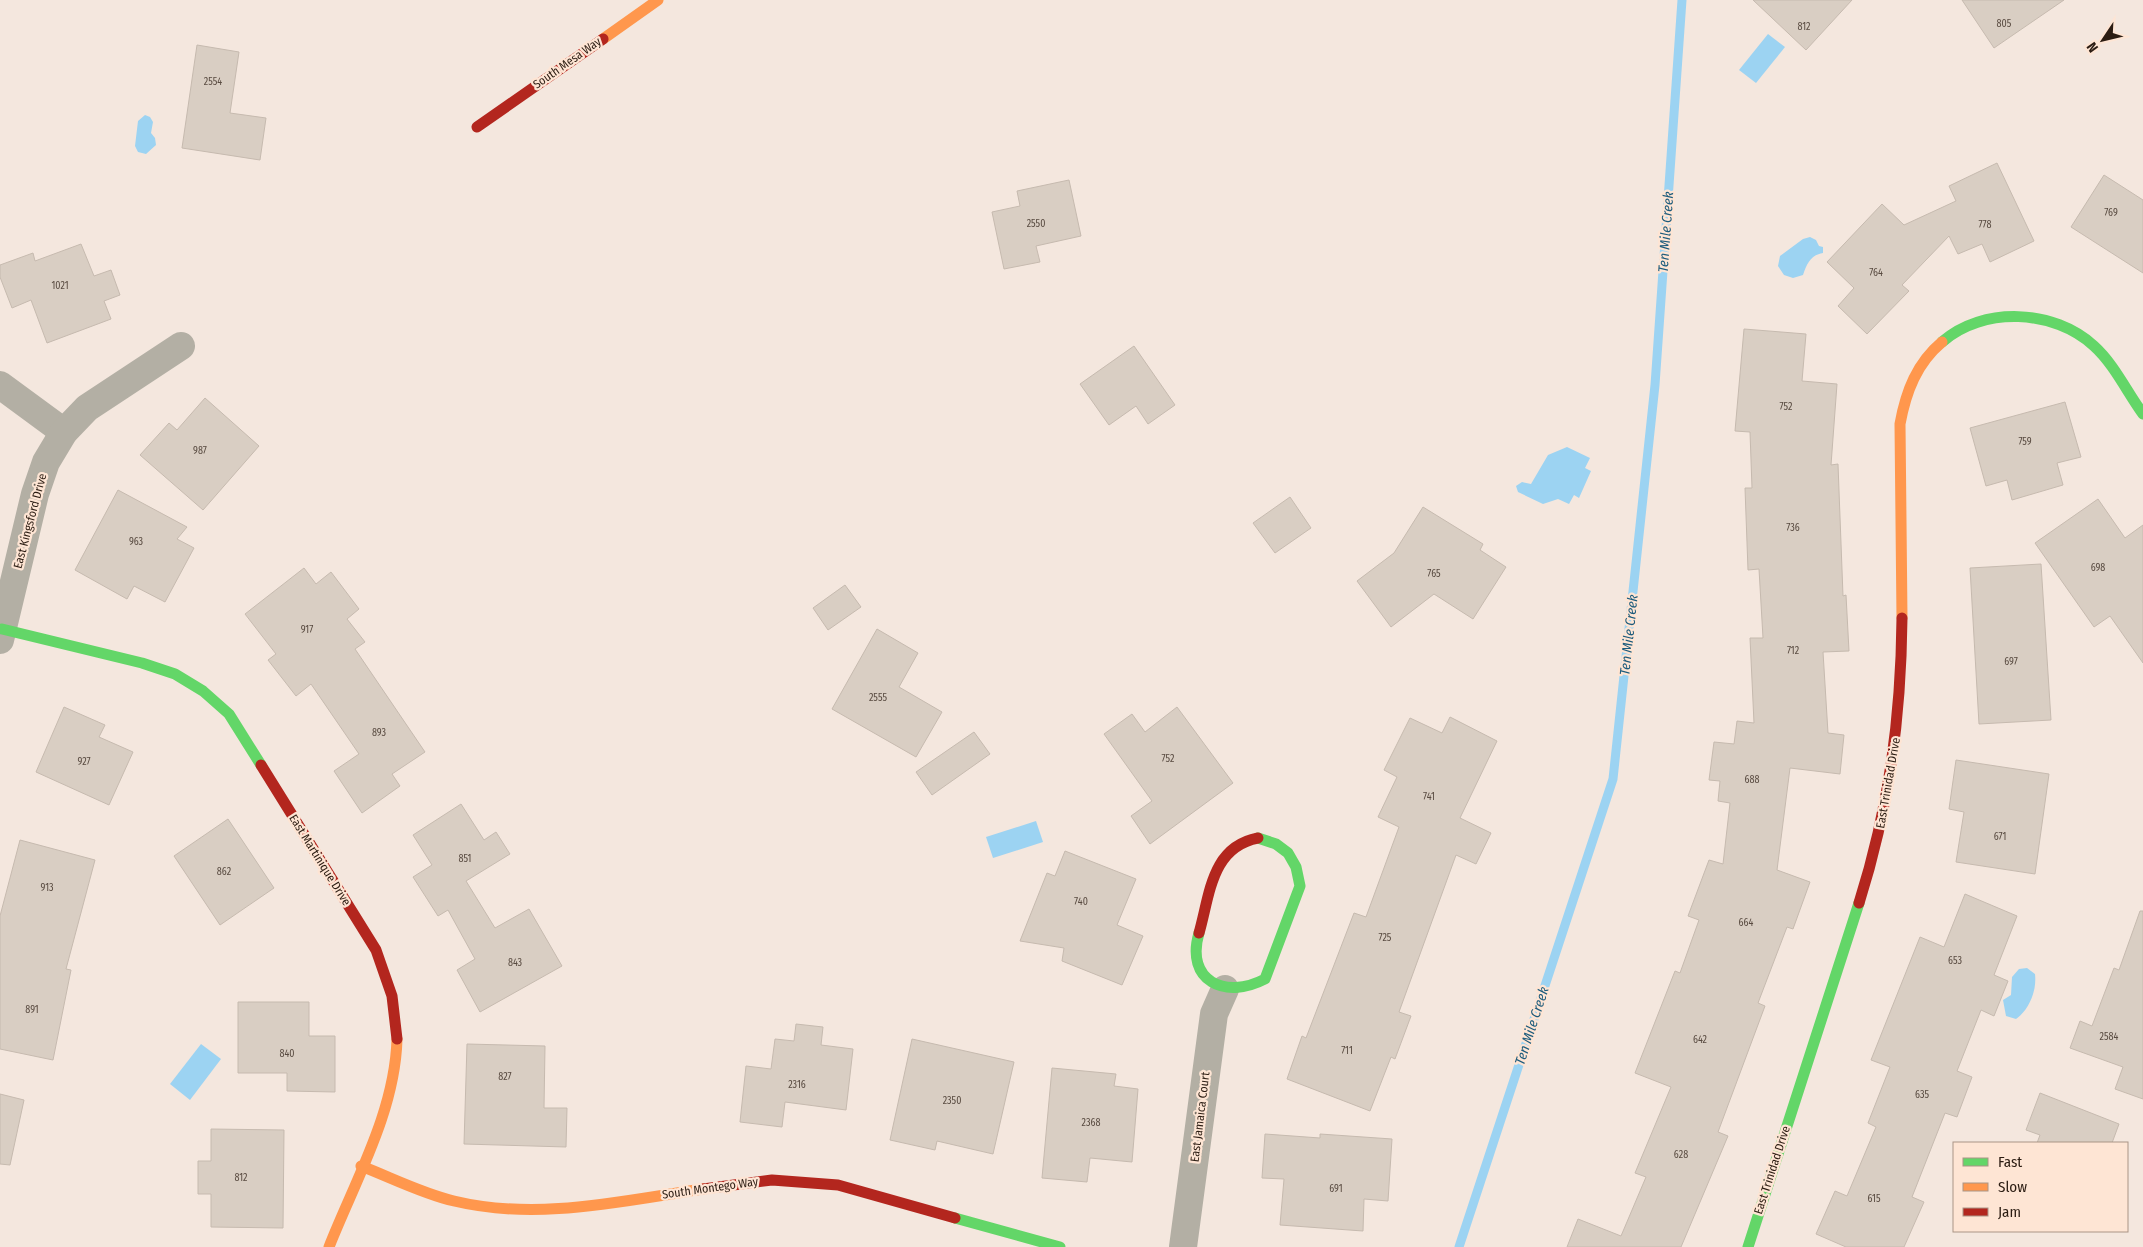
<svg xmlns="http://www.w3.org/2000/svg" width="2143" height="1247" viewBox="0 0 2143 1247" font-family="'Fira Sans Condensed',sans-serif">
<rect width="100%" height="100%" fill="#f4e7de"/>
<!-- water -->
<g fill="#9cd3f2">
<path d="M 1768,34 L 1785,47 L 1756,83 L 1739,70 Z"/>
<path d="M 145,115 L 150,117 L 153,122 L 151,133 L 155,138 L 156,145 L 146,154 L 138,152 L 135,146 L 138,121 Z"/>
<path d="M 1810,237 L 1816,240 L 1819,246 L 1823,247 L 1823,253 C 1811,255 1807,263 1803,275 L 1793,278 L 1784,275 L 1778,266 L 1780,256 L 1803,239 Z"/>
<path d="M 1567,447 L 1590,458 L 1585,468 L 1591,471 L 1579,498 L 1574,495 L 1569,504 L 1558,499 L 1543,504 L 1518,492 L 1516,486 L 1522,482 L 1531,484 L 1548,455 Z"/>
<path d="M 1036,821 L 1043,842 L 993,858 L 986,837 Z"/>
<path d="M 2027,968 L 2035,974 C 2037,991 2029,1010 2016,1019 L 2006,1016 L 2003,1000 L 2011,995 L 2012,977 L 2019,969 Z"/>
<path d="M 201,1044 L 221,1059 L 190,1100 L 170,1084 Z"/>
</g>
<g fill="none" stroke-linecap="round" stroke-linejoin="round">
<!-- stream -->
<path stroke="#9cd3f2" stroke-width="9" d="M 1459,1247 L 1613,779 L 1655,385 L 1682,0"/>
</g>
<!-- building -->
<g fill="#d9cec3" stroke="#c6baaf">
<path d="M 1753,0 L 1852,0 L 1806,50 Z"/>
<path d="M 1962,0 L 2064,0 L 1994,48 Z"/>
<path d="M 197,45 L 239,52 L 230,113 L 266,118 L 260,160 L 182,148 Z"/>
<path d="M 1997,163 L 2034,241 L 1990,262 L 1982,244 L 1958,254 L 1949,236 L 1902,285 L 1909,291 L 1867,334 L 1838,306 L 1854,288 L 1827,262 L 1882,204 L 1904,225 L 1956,201 L 1949,186 Z"/>
<path d="M 2104,175 L 2143,200 L 2143,273 L 2071,227 Z"/>
<path d="M 1069,180 L 1081,236 L 1036,246 L 1040,262 L 1004,269 L 992,212 L 1020,206 L 1017,191 Z"/>
<path d="M 81,244 L 94,276 L 111,270 L 120,295 L 104,301 L 111,319 L 47,343 L 31,300 L 12,308 L 0,277 L 0,265 L 33,253 L 35,261 Z"/>
<path d="M 1744,329 L 1806,334 L 1802,381 L 1837,384 L 1831,465 L 1838,464 L 1843,596 L 1846,595 L 1849,651 L 1823,652 L 1828,733 L 1844,735 L 1840,774 L 1790,768 L 1777,870 L 1810,882 L 1793,929 L 1787,927 L 1758,1003 L 1765,1006 L 1718,1132 L 1728,1136 L 1681,1247 L 1567,1247 L 1578,1219 L 1621,1236 L 1646,1177 L 1635,1173 L 1671,1087 L 1635,1073 L 1675,971 L 1680,973 L 1699,920 L 1688,916 L 1709,860 L 1723,864 L 1730,803 L 1718,801 L 1720,781 L 1709,780 L 1714,742 L 1734,744 L 1737,721 L 1754,723 L 1750,638 L 1763,638 L 1759,569 L 1748,570 L 1745,488 L 1752,488 L 1750,432 L 1735,431 Z"/>
<path d="M 1134,346 L 1175,405 L 1148,424 L 1136,406 L 1109,425 L 1080,384 Z"/>
<path d="M 205,398 L 259,446 L 203,510 L 140,455 L 169,423 L 177,430 Z"/>
<path d="M 2065,402 L 2081,457 L 2057,463 L 2063,485 L 2012,500 L 2007,480 L 1986,486 L 1970,428 Z"/>
<path d="M 118,490 L 187,527 L 177,539 L 194,548 L 165,602 L 134,586 L 127,599 L 75,570 Z"/>
<path d="M 1290,497 L 1311,528 L 1275,553 L 1253,523 Z"/>
<path d="M 2098,499 L 2125,538 L 2143,525 L 2143,663 L 2110,616 L 2094,627 L 2035,543 Z"/>
<path d="M 1423,507 L 1483,544 L 1480,550 L 1506,567 L 1473,619 L 1434,594 L 1391,627 L 1357,581 L 1394,553 Z"/>
<path d="M 2041,564 L 2051,720 L 1979,724 L 1970,568 Z"/>
<path d="M 304,568 L 316,584 L 331,572 L 359,609 L 347,619 L 365,642 L 355,649 L 425,752 L 392,774 L 400,786 L 362,813 L 334,771 L 359,754 L 311,684 L 296,696 L 268,660 L 276,654 L 245,614 Z"/>
<path d="M 845,585 L 861,607 L 828,630 L 813,608 Z"/>
<path d="M 877,629 L 918,653 L 899,687 L 942,712 L 916,757 L 832,709 Z"/>
<path d="M 64,707 L 105,725 L 99,737 L 133,752 L 109,805 L 36,772 Z"/>
<path d="M 1177,707 L 1233,783 L 1150,844 L 1131,816 L 1152,801 L 1104,734 L 1132,714 L 1145,732 Z"/>
<path d="M 1450,717 L 1497,741 L 1460,818 L 1491,833 L 1476,864 L 1456,855 L 1399,1012 L 1411,1016 L 1395,1059 L 1391,1057 L 1370,1111 L 1287,1079 L 1302,1036 L 1306,1038 L 1354,913 L 1366,917 L 1399,827 L 1378,817 L 1397,777 L 1384,770 L 1410,718 L 1442,733 Z"/>
<path d="M 974,732 L 990,754 L 932,795 L 916,772 Z"/>
<path d="M 1956,760 L 2049,774 L 2035,874 L 1956,862 L 1964,812 L 1949,809 Z"/>
<path d="M 461,804 L 484,840 L 496,832 L 510,854 L 466,881 L 495,928 L 529,909 L 562,966 L 480,1012 L 457,970 L 475,959 L 448,910 L 438,916 L 413,877 L 432,865 L 413,835 Z"/>
<path d="M 228,819 L 274,888 L 220,925 L 174,856 Z"/>
<path d="M 20,840 L 95,860 L 66,969 L 71,970 L 53,1060 L 0,1049 L 0,916 Z"/>
<path d="M 1065,851 L 1136,879 L 1117,925 L 1143,936 L 1122,985 L 1062,961 L 1064,948 L 1020,941 L 1047,873 L 1055,876 Z"/>
<path d="M 1965,894 L 2017,916 L 1994,975 L 2008,981 L 1994,1016 L 1981,1010 L 1957,1071 L 1972,1077 L 1957,1117 L 1945,1113 L 1912,1197 L 1924,1202 L 1904,1247 L 1846,1247 L 1816,1234 L 1835,1191 L 1847,1196 L 1876,1127 L 1868,1123 L 1890,1067 L 1871,1060 L 1920,937 L 1944,947 Z"/>
<path d="M 2140,911 L 2143,911 L 2143,1099 L 2115,1089 L 2123,1067 L 2070,1048 L 2080,1021 L 2092,1026 L 2114,968 L 2119,970 Z"/>
<path d="M 238,1002 L 309,1002 L 309,1036 L 335,1036 L 335,1092 L 287,1091 L 287,1073 L 238,1073 Z"/>
<path d="M 796,1024 L 823,1027 L 821,1045 L 853,1049 L 846,1110 L 785,1102 L 782,1127 L 740,1122 L 746,1066 L 771,1069 L 775,1039 L 794,1041 Z"/>
<path d="M 912,1039 L 1014,1062 L 993,1154 L 937,1141 L 935,1150 L 890,1140 Z"/>
<path d="M 467,1044 L 545,1046 L 544,1108 L 567,1108 L 566,1147 L 464,1144 Z"/>
<path d="M 1052,1068 L 1116,1074 L 1114,1086 L 1138,1089 L 1132,1162 L 1090,1158 L 1087,1182 L 1042,1178 Z"/>
<path d="M 2040,1093 L 2119,1124 L 2112,1143 L 2037,1143 L 2040,1135 L 2026,1130 Z"/>
<path d="M 0,1094 L 24,1100 L 10,1165 L 0,1164 Z"/>
<path d="M 211,1129 L 284,1130 L 283,1228 L 211,1227 L 211,1194 L 198,1194 L 198,1161 L 211,1161 Z"/>
<path d="M 1265,1134 L 1320,1138 L 1320,1134 L 1392,1139 L 1388,1201 L 1364,1199 L 1363,1231 L 1280,1225 L 1284,1179 L 1262,1178 Z"/>
</g>
<g fill="none" stroke-linecap="round" stroke-linejoin="round">
<!-- street -->
<g stroke="#b3afa4" stroke-width="28">
<path d="M 0,385 L 64,432"/>
<path d="M 0,640 L 35,494 L 46,462 L 64,432 L 87,408 L 181,346"/>
<path d="M 1183,1247 L 1214,1014 L 1225,989"/>
</g>
<!-- fast -->
<g stroke="#63d668" stroke-width="11">
<path d="M 1942,342 C 1983,306 2054,309 2094,346 C 2114,364 2127,392 2143,414"/>
<path d="M 2,629 L 142,663 L 175,674 L 203,691 L 229,714 L 261,765"/>
<path d="M 1199,933 C 1185,981 1225,1000 1265,979 L 1300,886 L 1296,867 L 1288,853 L 1276,844 L 1258,838"/>
<path d="M 955,1218 L 1060,1247"/>
<path d="M 1748,1247 L 1859,903"/>
</g>
<!-- slow -->
<g stroke="#ff974d" stroke-width="11">
<path d="M 603,39 L 658,0"/>
<path d="M 1902,618 L 1900,424 C 1906,391 1917,363 1942,342"/>
<path d="M 361,1166 C 390,1177 423,1194 454,1201 C 537,1221 621,1201 703,1189"/>
<path d="M 329,1247 C 355,1181 395,1112 397,1039"/>
</g>
<!-- jam -->
<g stroke="#b3261e" stroke-width="11">
<path d="M 477,127 L 603,39"/>
<path d="M 261,765 L 376,950 L 392,996 L 397,1039"/>
<path d="M 1859,903 C 1889,808 1901,718 1902,618"/>
<path d="M 1199,933 C 1210,895 1211,847 1258,838"/>
<path d="M 703,1189 L 772,1180 L 838,1185 L 955,1218"/>
</g>
</g>
<g text-anchor="middle" dominant-baseline="central" stroke-width="4.5" stroke-linejoin="round" paint-order="stroke">
<!-- number labels -->
<g font-size="10" fill="#594b41">
<text x="2004" y="24">805</text>
<text x="1804" y="27">812</text>
<text x="213" y="82">2554</text>
<text x="2111" y="213">769</text>
<text x="1036" y="224">2550</text>
<text x="1985" y="225">778</text>
<text x="1876" y="273">764</text>
<text x="60" y="286">1021</text>
<text x="1786" y="407">752</text>
<text x="2025" y="442">759</text>
<text x="200" y="451">987</text>
<text x="1793" y="528">736</text>
<text x="136" y="542">963</text>
<text x="2098" y="568">698</text>
<text x="1434" y="574">765</text>
<text x="307" y="630">917</text>
<text x="1793" y="651">712</text>
<text x="2011" y="662">697</text>
<text x="878" y="698">2555</text>
<text x="379" y="733">893</text>
<text x="1168" y="759">752</text>
<text x="84" y="762">927</text>
<text x="1752" y="780">688</text>
<text x="1429" y="797">741</text>
<text x="2000" y="837">671</text>
<text x="465" y="859">851</text>
<text x="224" y="872">862</text>
<text x="47" y="888">913</text>
<text x="1081" y="902">740</text>
<text x="1746" y="923">664</text>
<text x="1385" y="938">725</text>
<text x="1955" y="961">653</text>
<text x="515" y="963">843</text>
<text x="32" y="1010">891</text>
<text x="2109" y="1037">2584</text>
<text x="1700" y="1040">642</text>
<text x="1347" y="1051">711</text>
<text x="287" y="1054">840</text>
<text x="505" y="1077">827</text>
<text x="797" y="1085">2316</text>
<text x="1922" y="1095">635</text>
<text x="952" y="1101">2350</text>
<text x="1091" y="1123">2368</text>
<text x="1681" y="1155">628</text>
<text x="241" y="1178">812</text>
<text x="1336" y="1189">691</text>
<text x="1874" y="1199">615</text>
</g>
<!-- street labels -->
<g font-size="12" fill="#2b1c12" stroke="#fee5d4">
<text transform="translate(567 63) rotate(-35)">South Mesa Way</text>
<text transform="translate(30 521) rotate(-75)">East Kingsford Drive</text>
<text transform="translate(1888 783) rotate(-80)">East Trinidad Drive</text>
<text transform="translate(320 860) rotate(58)">East Martinique Drive</text>
<text transform="translate(1200 1117) rotate(-83)">East Jamaica Court</text>
<text transform="translate(1772 1170) rotate(-72)">East Trinidad Drive</text>
<text transform="translate(710 1188) rotate(-8)">South Montego Way</text>
</g>
<!-- water labels -->
<g font-size="14" font-style="italic" fill="#1c5b7c" stroke="#fee5d4">
<text transform="translate(1666 232) rotate(-86)">Ten Mile Creek</text>
<text transform="translate(1629 635) rotate(-84)">Ten Mile Creek</text>
<text transform="translate(1532 1026) rotate(-72)">Ten Mile Creek</text>
</g>
</g>
<!-- legend -->
<rect x="1953" y="1142" width="175" height="90" fill="#fee5d4" stroke="#aa9586"/>
<rect x="1963" y="1158" width="25" height="8" fill="#63d668" stroke="#aa9586"/>
<text x="1998" y="1167" font-size="15" fill="#2b1c12">Fast</text>
<rect x="1963" y="1183" width="25" height="8" fill="#ff974d" stroke="#aa9586"/>
<text x="1998" y="1192" font-size="15" fill="#2b1c12">Slow</text>
<rect x="1963" y="1208" width="25" height="8" fill="#b3261e" stroke="#aa9586"/>
<text x="1998" y="1217" font-size="15" fill="#2b1c12">Jam</text>
<!-- north arrow -->
<g transform="translate(2103 40) rotate(235)" stroke="#fee5d4" stroke-width="4" paint-order="stroke">
<path d="M0-4L9 19L0 12L-9 19Z" fill="#2b1c12"/>
<text y="-8" font-size="14" font-weight="bold" text-anchor="middle" fill="#2b1c12">N</text>
</g>
</svg>
